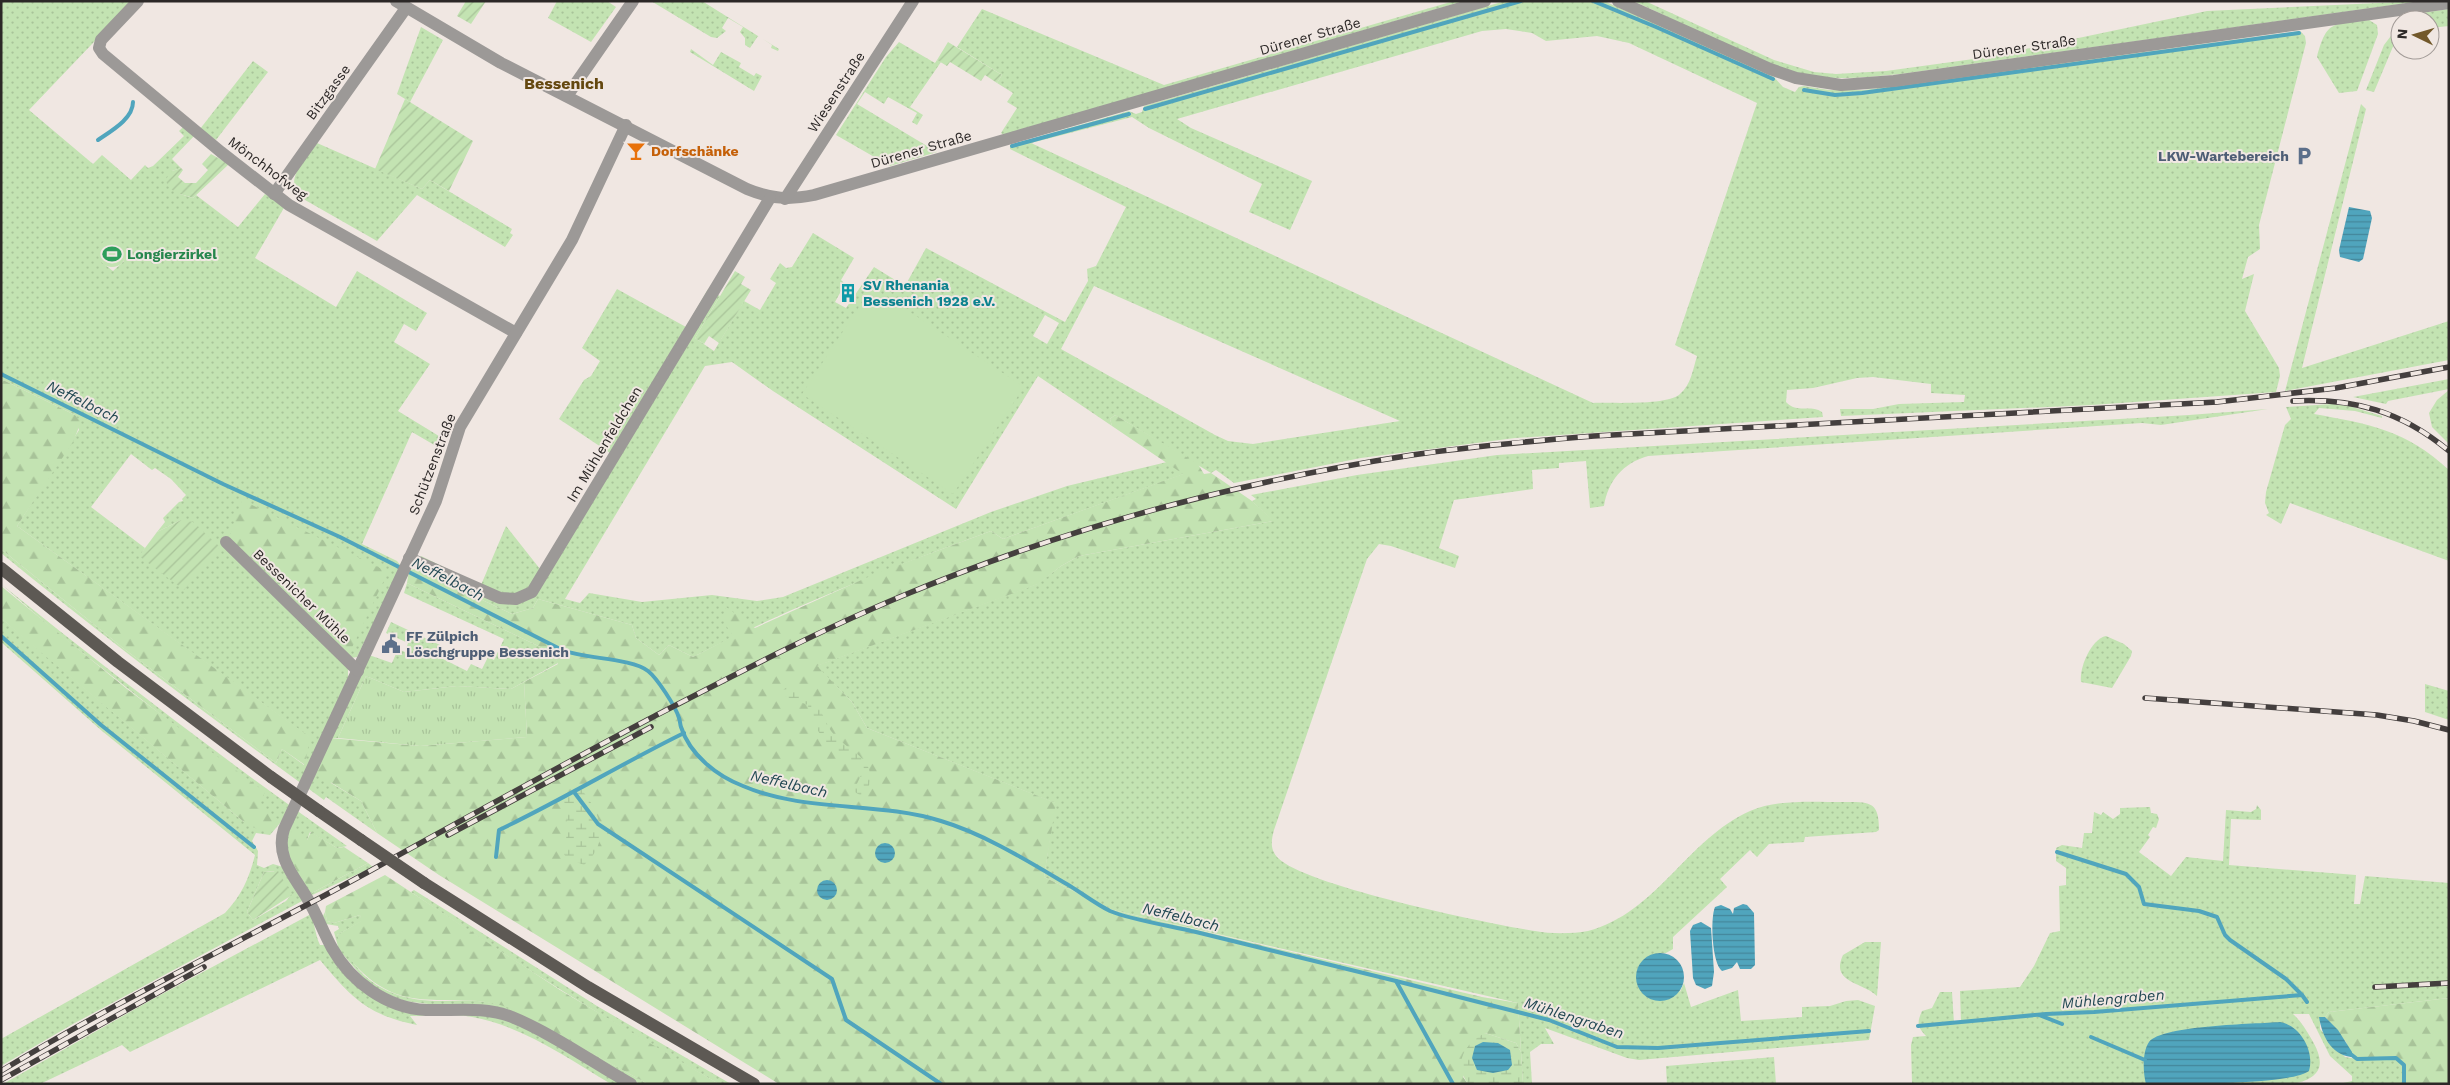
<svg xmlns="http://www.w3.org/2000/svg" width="2450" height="1085" viewBox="0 0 2450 1085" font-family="'Work Sans',sans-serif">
<defs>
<pattern id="grass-dots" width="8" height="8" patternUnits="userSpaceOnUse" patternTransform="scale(1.25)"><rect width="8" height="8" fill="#c3e3b2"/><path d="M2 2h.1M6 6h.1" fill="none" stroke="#a8c399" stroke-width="1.8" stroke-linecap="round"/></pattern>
<pattern id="forest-firs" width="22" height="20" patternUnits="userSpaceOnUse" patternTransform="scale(1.25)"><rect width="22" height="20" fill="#c3e3b2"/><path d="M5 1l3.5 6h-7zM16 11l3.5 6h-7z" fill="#a8c399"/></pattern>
<pattern id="wetland-marsh" width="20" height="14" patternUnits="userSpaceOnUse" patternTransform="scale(1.25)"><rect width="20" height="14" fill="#c3e3b2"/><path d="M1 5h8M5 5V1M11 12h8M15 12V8" fill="none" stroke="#a8c399"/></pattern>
<pattern id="park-tufts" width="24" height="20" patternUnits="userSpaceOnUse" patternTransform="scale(1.25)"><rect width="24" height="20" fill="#c3e3b2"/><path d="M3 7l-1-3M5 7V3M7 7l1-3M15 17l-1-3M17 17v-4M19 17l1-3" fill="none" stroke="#a8c399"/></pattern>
<pattern id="garden-furrows" width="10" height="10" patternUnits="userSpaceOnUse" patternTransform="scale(1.25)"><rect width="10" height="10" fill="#c3e3b2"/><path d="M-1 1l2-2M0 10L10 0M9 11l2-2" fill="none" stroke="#a8c399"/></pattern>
<pattern id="water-rules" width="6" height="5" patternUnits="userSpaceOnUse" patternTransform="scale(1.25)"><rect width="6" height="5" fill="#50a5bd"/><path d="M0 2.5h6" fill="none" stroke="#43869a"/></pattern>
</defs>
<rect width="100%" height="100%" fill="#f0e7e2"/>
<!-- grass -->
<g fill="url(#grass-dots)" fill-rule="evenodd">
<path d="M 1,1 L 133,1 L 29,110 L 93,164 L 102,155 L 131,180 L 145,165 L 148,168 L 153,166 L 184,136 L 179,131 L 184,126 L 195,135 L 172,159 L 181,168 L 172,171 L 180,194 L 193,198 L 196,195 L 238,227 L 265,194 L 285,206 L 255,258 L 336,307 L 357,271 L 427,313 L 416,331 L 404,324 L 394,342 L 430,364 L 398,411 L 447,441 L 440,459 L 436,446 L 412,432 L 362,544 L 397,561 L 401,566 L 357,657 L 351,658 L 348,669 L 348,678 L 320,739 L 331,783 L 361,801 L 377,833 L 326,797 L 324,800 C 215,721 106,639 1,553 L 1,549 L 123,648 L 276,763 L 282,749 L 304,765 L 309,737 L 17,526 L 79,430 L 75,415 L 1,379 ZM 111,239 L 119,241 L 125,248 L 124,261 L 113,271 C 104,264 96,259 100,247 ZM 131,454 L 152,470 L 155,468 L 171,479 L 186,495 L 182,499 L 183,501 L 179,502 L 163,518 L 165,522 L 157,532 L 181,520 L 140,556 L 145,548 L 91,507 Z"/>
<path d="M 557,1 L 607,1 L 616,7 L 591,42 L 548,18 Z"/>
<path d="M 651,1 L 702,1 L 779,49 L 778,51 L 771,48 L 772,45 L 758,36 L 750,48 L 745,45 L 745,38 L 740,32 L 743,27 L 728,18 L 722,28 L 726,31 L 717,38 L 711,37 Z"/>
<path d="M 1454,1 L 1464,1 L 1004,135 L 1001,133 L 1017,108 L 1007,102 L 1013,93 L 997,83 L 1002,75 L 957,47 L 982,9 L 1164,85 Z"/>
<path d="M 1505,1 L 1604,1 L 1774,77 L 1783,87 L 1795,92 L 1799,87 L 1804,86 L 1829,90 L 1864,90 L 2300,31 L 2305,36 L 2306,43 L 2259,225 L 2260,249 L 2248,257 L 2242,279 L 2254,274 L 2245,311 L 2279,368 L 2280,376 L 2276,392 L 2092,405 L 1841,416 L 1840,409 L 1873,409 L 1899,404 L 1964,402 L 1965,395 L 1931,393 L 1931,384 L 1873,377 L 1857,378 L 1813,388 L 1787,390 L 1786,402 C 1797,414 1810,404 1822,412 L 1823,417 L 1515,438 L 1361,458 L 1234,483 L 1216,470 L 1211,473 L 1115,415 L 1110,419 L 1112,426 L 1038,376 L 956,509 L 773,391 L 732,362 L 705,366 L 565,599 L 580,603 L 589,593 L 642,602 L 712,595 L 757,601 L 783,597 L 991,512 L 1067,486 L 1167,462 L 1184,474 L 1003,539 L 991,531 C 889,568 789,608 693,657 L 669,645 L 659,655 L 636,638 L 632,625 L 538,599 L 533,608 L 512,614 L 416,569 L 421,556 L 481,585 L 506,526 L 540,569 L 610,453 L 559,419 L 584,380 L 591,376 L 600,361 L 582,348 L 617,289 L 686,327 L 708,289 L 720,296 L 695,338 L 714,351 L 744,301 L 760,310 L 776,283 L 770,279 L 780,263 L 786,268 L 792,267 L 813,233 L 854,258 L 841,280 L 845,284 L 835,302 L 846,308 L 874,267 L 905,286 L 926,248 L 1065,322 L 1088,281 L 1087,269 L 1096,266 L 1126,207 L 1010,149 L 1010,145 L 1129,111 L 1136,114 L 1142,112 L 1144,106 ZM 1506,29 L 1532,33 L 1546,41 L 1597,36 L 1629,43 L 1757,103 L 1675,345 L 1697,356 C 1693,369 1691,385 1680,394 C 1667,406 1612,402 1593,403 L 1031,143 L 1132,117 L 1149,128 L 1262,184 L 1249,212 L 1290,230 L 1312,181 L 1191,128 L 1177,119 L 1482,31 ZM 1094,286 L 1400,421 L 1253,444 L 1228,441 L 1215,435 L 1061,349 ZM 1045,315 L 1059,323 L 1047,344 L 1033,336 Z"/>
<path d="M 1633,1 L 1645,1 L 1774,60 L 1814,72 L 1836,74 L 1886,71 L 1988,57 L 2207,11 L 2422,1 L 1901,74 C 1867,77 1832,82 1798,73 C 1741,57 1688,25 1633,1 Z"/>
<path d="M 2449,9 L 2449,26 L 2430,28 L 2430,20 L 2405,20 L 2421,13 Z"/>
<path d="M 2369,20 L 2377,25 L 2378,34 L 2357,91 L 2339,93 L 2317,57 C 2327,19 2333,25 2369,20 Z"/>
<path d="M 2400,24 L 2400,36 L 2397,37 L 2374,92 L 2366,90 L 2384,45 Z"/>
<path d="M 421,27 L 443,40 L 410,102 L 397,94 Z"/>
<path d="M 899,42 L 935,63 L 937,60 L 941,62 L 910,107 L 923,115 L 917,125 L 912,122 L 917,113 L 888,97 L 884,104 L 865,92 L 857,104 L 937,152 L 890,166 L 836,135 L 886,57 Z"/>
<path d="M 691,49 L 713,65 L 721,52 L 741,63 L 739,67 L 754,76 L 756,73 L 762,76 L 754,91 L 690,52 Z"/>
<path d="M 253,61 L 268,72 L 216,140 L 200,129 Z"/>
<path d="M 2361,104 L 2366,109 L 2302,368 L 2449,321 L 2449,360 L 2285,391 Z"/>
<path d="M 317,143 L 422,189 L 430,180 L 512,229 L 510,233 L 513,235 L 505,247 L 417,195 L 377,241 L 298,196 C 286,176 305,160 317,143 Z"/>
<path d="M 2449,379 L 2449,389 L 2388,401 L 2386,404 L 2353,397 Z"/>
<path d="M 2449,390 L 2449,444 L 2432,427 L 2429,413 L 2437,400 Z"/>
<path d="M 2332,404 L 2349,406 L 2382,416 L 2382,418 L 2355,411 L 2319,408 L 2314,414 C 2369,424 2406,430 2449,470 L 2449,561 L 2290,503 L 2281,524 L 2266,515 L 2269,513 L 2265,503 L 2266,492 L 2285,425 L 2291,419 L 2286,407 Z"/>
<path d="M 2268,409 L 2161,425 L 2142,423 L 1648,456 C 1623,463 1608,481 1604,506 L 1590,508 L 1586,461 L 1559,463 L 1559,468 L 1532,470 L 1533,489 L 1454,500 L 1439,548 L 1459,556 L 1455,568 L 1391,546 L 1379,544 L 1367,559 L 1274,830 C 1271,841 1270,850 1278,858 C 1306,886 1489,924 1535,931 C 1551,934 1572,934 1588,931 C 1657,913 1687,839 1750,811 C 1778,799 1813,802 1843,802 C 1870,802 1879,801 1879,830 L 1876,832 L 1805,837 L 1804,842 L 1769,844 L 1757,857 L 1750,850 L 1720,879 L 1727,887 L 1673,937 L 1673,949 L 1666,953 L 1657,953 L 1680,992 L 1684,983 L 1691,1007 L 1738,990 L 1741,1021 L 1802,1017 L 1802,1007 L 1830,1006 L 1846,1001 L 1858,1000 L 1875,1006 L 1869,1040 L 1639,1060 L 1627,1058 L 1545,1028 L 1554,1044 L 1541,1044 L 1530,1052 L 1532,1084 L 1523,1084 L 1518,1003 L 1113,910 L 1044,877 L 1055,803 L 867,728 L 852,702 L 816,666 L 1037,584 L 1061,566 L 1079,556 L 1273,521 L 1252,501 L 1256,499 L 1251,495 L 1357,475 L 1497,455 L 2189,415 Z"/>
<path d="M 407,583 L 553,653 L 558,663 L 511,689 L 457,686 L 404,692 L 366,676 L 338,738 L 330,738 L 369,655 L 392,663 L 398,649 L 405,652 L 408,643 L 386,633 L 391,622 L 440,645 L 438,650 L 445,654 L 443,659 L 467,671 L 471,664 L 482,669 L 488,657 L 494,660 L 504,639 L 404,593 Z"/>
<path d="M 1,584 C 114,675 228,763 347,846 L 337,848 L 310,832 L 307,840 L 312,893 L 368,863 L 373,867 L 310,896 L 291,865 L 281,822 L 270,835 L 256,833 L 252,841 L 258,851 L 257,865 L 264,868 L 273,864 L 283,867 L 304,900 L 73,1024 L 1,1066 L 1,1039 L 225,913 C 241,896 249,879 255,855 L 102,731 L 1,642 L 1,618 L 244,822 L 259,806 L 179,729 L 55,631 ZM 274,871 L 290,896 L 286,901 L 253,920 L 247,912 L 264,872 Z"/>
<path d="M 2106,636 L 2124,644 L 2132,651 L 2131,656 L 2112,688 L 2081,682 C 2079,668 2091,639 2106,636 Z"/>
<path d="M 2425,684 L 2449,691 L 2449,720 L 2425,712 Z"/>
<path d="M 2257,805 L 2261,810 L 2261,820 L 2231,819 L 2229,865 L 2356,875 L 2354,904 L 2360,904 L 2365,876 L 2449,883 L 2449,998 L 2329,1012 L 2325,1017 L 2320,1017 L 2320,1029 L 2345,1057 L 2357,1059 L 2396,1058 L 2404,1065 L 2404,1084 L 2339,1084 L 2352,1081 L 2352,1076 L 2330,1056 L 2309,1014 L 2293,1014 C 2301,1021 2306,1030 2312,1040 C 2326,1064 2322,1078 2293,1084 L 1912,1083 L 1911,1045 L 1913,1037 L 1926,1036 C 1917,1027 1917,1022 1922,1011 L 1932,1008 L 1940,992 L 1952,992 L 1954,1023 L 1961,1022 L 1960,991 L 2020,987 L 2034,966 L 2050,933 L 2060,931 L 2059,886 L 2066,885 L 2066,868 L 2056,861 L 2056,848 L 2062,845 L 2082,848 L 2084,833 L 2092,833 L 2094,812 L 2101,815 L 2103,812 L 2113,819 L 2120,814 L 2120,808 L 2150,807 L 2151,813 L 2157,814 L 2159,819 L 2156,828 L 2153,827 L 2148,835 L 2150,837 L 2139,852 L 2171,876 L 2186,857 L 2223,861 L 2226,810 L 2251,812 L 2256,809 Z"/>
<path d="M 414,890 L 597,1006 L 731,1084 L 719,1084 C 613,1024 511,960 411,892 Z"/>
<path d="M 325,912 L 327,921 L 334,923 L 360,915 L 362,921 L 337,935 C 343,945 348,956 355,965 C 376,993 411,1002 445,1001 C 468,1000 487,1000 509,1007 L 648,1084 L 640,1084 L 521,1016 L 405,1001 L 384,993 L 367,982 L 339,950 L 334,932 L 339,929 L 338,926 L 326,924 L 323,916 Z"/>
<path d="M 311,914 C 315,925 315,934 320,945 L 326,945 L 380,1002 L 478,1013 L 519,1024 L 623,1084 L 611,1084 C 567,1058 523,1026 472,1017 C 452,1013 430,1016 410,1016 L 417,1025 C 367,1015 351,997 320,960 L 130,1052 L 122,1045 L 40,1084 L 3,1084 L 151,1000 Z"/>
<path d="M 1865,942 L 1881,942 L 1877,996 C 1863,982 1830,983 1843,955 Z"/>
<path d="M 1774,1057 L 1776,1084 L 1667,1084 L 1666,1066 Z"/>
</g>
<!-- forest -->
<g fill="url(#forest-firs)">
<path d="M 1,379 L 75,415 L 81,422 L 73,442 L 17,526 L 310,737 L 305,765 L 282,749 L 276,763 L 123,648 L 1,549 Z"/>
<path d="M 1115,415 L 1198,464 L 1204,474 L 1211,473 L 1252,501 L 1274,521 L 1079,556 L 1061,566 L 1038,584 L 817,666 L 852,702 L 867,728 L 1056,803 L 1044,877 L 1113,910 L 1482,997 L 1518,1003 L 1521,1052 L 1516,1043 L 1485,1033 L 1463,1077 L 1468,1084 L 779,1084 L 439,875 L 377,833 L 361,801 L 314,772 L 330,738 L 420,746 L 527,737 L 524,682 L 558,664 L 553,653 L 407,583 L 409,570 L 416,569 L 512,614 L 533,608 L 538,599 L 632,625 L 636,638 L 659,655 L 669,645 L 693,657 L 734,636 C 725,627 723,620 726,607 L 755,628 L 877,573 L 991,531 L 1003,539 L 1183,474 L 1112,426 L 1110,419 Z"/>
<path d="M 242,500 L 388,572 L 348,656 L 229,538 Z"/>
<path d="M 1,586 L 127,689 L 265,792 L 259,806 L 278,819 C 269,836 258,831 244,822 L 19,634 L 1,618 Z"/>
<path d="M 292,830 L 307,840 L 311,832 L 337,848 L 344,847 L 368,863 L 312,893 C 299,872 281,854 292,830 Z"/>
<path d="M 385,875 L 560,990 L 719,1084 L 648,1084 L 509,1008 C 455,988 411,1018 363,973 C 351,962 342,950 337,935 L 361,921 L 360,915 L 334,923 L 327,921 L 325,912 L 326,906 Z"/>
<path d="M 2449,998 L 2449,1084 L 2404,1084 L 2404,1065 L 2396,1058 L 2357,1059 L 2351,1056 L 2346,1042 L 2325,1017 L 2329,1012 Z"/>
</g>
<!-- wetland -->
<g fill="url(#wetland-marsh)">
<path d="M 789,685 C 797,691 805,692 813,698 C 817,701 826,723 831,731 C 848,754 882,757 866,794 L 861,796 L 855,792 L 855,788 L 862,773 C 857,755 849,763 839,755 C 826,745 809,721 808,705 L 784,696 L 782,691 Z"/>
<path d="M 580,788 C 601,812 611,842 584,865 L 567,858 L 563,853 L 568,829 L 564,799 Z"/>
<path d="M 1485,1033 L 1516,1043 L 1521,1052 L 1523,1084 L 1468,1084 C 1453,1063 1464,1044 1485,1033 Z"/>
</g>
<!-- park -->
<path fill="url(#park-tufts)" d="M 366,676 L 404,692 L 457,686 L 511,689 L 524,682 L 527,737 L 420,746 L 338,738 Z"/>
<!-- garden -->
<g fill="url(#garden-furrows)">
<path d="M 466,1 L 486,1 L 471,24 L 457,16 Z"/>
<path d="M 948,42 L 1002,75 L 997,83 L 985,75 L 981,81 L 950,62 L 947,66 L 937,60 Z"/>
<path d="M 405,99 L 473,141 L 449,191 L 430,180 L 422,189 L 375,169 Z"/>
<path d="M 211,154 L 229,164 L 193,198 C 183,194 167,193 166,179 L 172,171 L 181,168 L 183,170 L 178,177 L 185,183 L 196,183 L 208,170 L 202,164 Z"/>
<path d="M 735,271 L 745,277 L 741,284 L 751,290 L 719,343 L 709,336 L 704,344 L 695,338 Z"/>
<path d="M 181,520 L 193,522 L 220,547 L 184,590 L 139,556 L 157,532 Z"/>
<path d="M 278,871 L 292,895 L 253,920 L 247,912 L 264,872 Z"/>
</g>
<!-- pitch -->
<g fill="#c3e3b2">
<circle cx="112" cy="253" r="14"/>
<path d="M 872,287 L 1024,387 L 953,494 L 802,394 Z"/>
</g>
<!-- water -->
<g fill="url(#water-rules)">
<path d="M 2349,207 L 2370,211 L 2372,218 L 2363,259 L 2359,262 L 2340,257 L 2339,250 Z"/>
<circle cx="885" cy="853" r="10"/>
<circle cx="827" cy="890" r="10"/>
<path d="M 1743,904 L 1747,905 L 1754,913 L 1755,965 L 1751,969 L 1740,969 L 1737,962 L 1732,968 L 1722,971 C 1712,963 1710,919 1715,907 L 1721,905 L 1730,909 L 1733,914 L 1734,908 Z"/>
<path d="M 1701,922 L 1711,928 L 1714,972 L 1712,986 L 1705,989 L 1696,985 L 1693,978 L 1690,931 L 1693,925 Z"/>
<circle cx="1660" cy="977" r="24"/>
<path d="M 2319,1017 L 2325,1017 L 2338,1030 L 2352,1052 L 2351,1057 C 2330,1054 2322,1035 2319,1017 Z"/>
<path d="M 2280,1022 C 2300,1025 2315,1051 2309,1071 C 2291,1085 2176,1084 2146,1084 C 2143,1073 2142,1052 2149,1042 C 2162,1025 2256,1024 2280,1022 Z"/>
<path d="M 1483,1042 L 1498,1043 L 1510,1050 L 1512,1065 L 1508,1070 L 1493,1073 L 1477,1070 L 1472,1058 L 1475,1046 Z"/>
</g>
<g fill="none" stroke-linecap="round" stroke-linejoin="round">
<!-- stream -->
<g stroke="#50a5bd" stroke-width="4">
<path d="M 1593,1 L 1656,27 L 1773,79"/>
<path d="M 1804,90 L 1835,95 L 1862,93 L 2299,33"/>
<path d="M 1145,109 L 1521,1"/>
<path d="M 98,140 C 111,131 133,119 133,102"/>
<path d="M 1012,146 L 1129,114"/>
<path d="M 1,374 L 223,484 L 340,537 L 562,650 C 585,659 631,658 648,671 C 657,678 676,707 679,718 C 680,720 680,724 681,727 C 690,755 717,776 743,786 C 806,813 877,801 941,821 C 985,834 1031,863 1070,886 C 1083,894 1096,904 1110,911 C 1131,920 1172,926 1196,932 C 1263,949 1330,965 1396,981 L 1453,1084"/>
<path d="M 1,636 L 101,725 L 254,847"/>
<path d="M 574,792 L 598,824 L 832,979 L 846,1020 L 941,1084"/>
<path d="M 2057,852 L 2126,874 L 2139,887 L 2144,904 L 2199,911 L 2217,917 L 2225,935 L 2230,940 L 2286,979 L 2302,995"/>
<path d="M 496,857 L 499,830 C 562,800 621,764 684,733"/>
<path d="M 1396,981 L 1549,1020 L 1617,1047 L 1658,1048 L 1869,1031"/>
<path d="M 2039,1015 L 2062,1024"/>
<path d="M 1918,1026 L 2046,1014 L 2094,1012 L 2302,995 L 2307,1002"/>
<path d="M 2091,1037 L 2145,1060"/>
<path d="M 2348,1052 L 2357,1059 L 2396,1058 L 2404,1065 L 2404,1084"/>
</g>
<!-- minor -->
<g stroke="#9c9997" stroke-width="12">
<path d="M 138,1 L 101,40 L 99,48 L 103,54 L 221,152 L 289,205 L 516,333"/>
<path d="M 396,1 L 501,63 L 747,189 C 771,199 790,200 814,195 L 1485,1"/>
<path d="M 1618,1 L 1770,69 L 1796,78 L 1841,85 L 1894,81 L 2449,3"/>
<path d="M 567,96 L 633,1"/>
<path d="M 626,125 L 572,240 L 460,427 L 436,501 L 284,829 C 275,856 294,876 307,898 C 317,914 323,932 332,948 C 351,982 387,1008 426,1010 C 456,1011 483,1006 512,1017 C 553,1034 592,1062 631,1084"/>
<path d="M 274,194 L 406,8"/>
<path d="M 785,199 L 913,1"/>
<path d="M 226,542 L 358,671"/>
<path d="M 409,558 L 500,598 L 516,599 L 532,592 L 770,198"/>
</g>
<!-- major -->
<g stroke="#5d5954" stroke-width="12">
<path d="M 1,568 L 118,662 L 271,777"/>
<path d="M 319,811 L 361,840"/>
<path d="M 424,883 L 588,987 L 754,1084"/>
</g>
<!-- rail casing -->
<g stroke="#443f3e" stroke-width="5.5">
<g id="rail">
<path d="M 2293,401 C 2354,398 2401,411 2449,451"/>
<path d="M 2145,698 L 2377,715 L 2414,721 L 2449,730"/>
<path d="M 448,835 L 651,727"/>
<path d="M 2375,987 L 2449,983"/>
<path d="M 1,1071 C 120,999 246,939 368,872 C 462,820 556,768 651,718 C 734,675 816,632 902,596 C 1065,528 1237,482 1412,455 C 1472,446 1533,441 1594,436 L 2217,402 L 2336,388 L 2449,367"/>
<path d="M 1,1080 L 204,967"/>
</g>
</g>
<!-- rail -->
<use href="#rail" stroke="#f0e7e2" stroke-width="4" stroke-dasharray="11" stroke-linecap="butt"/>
<!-- major-bridge -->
<g stroke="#5d5954" stroke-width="12">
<path d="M 271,777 L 319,811"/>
<path d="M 361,840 L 424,883"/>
</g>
</g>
<!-- icons -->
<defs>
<g id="bar-bare" transform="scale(1.5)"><path d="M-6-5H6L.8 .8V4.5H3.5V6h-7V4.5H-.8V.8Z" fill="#e8710a" stroke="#f0e7e2" stroke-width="2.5" paint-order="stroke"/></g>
<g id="parking-bare" transform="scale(1.5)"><path d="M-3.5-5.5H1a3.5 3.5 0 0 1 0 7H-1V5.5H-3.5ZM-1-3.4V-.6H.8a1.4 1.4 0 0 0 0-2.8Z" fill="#5c6f8a" stroke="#f0e7e2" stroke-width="2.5" paint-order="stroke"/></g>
<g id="stadium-bare" transform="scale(1.5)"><path d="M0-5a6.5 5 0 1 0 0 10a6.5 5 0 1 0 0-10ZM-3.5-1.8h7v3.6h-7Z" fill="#2e9e5b" stroke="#f0e7e2" stroke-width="2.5" paint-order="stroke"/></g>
<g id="building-bare" transform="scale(1.5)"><path d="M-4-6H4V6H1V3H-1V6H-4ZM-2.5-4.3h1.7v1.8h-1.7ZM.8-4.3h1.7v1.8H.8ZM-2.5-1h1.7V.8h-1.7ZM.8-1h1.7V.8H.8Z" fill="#0f9aa8" stroke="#f0e7e2" stroke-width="2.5" paint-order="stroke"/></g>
<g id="civic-bare" transform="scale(1.5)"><path d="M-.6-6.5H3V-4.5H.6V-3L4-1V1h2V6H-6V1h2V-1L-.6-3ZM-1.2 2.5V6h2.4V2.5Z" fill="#5c6f8a" stroke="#f0e7e2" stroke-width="2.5" paint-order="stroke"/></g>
</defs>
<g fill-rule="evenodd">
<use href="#bar-bare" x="636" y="151"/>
<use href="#parking-bare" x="2304" y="156"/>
<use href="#stadium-bare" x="112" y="254"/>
<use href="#building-bare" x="848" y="293"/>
<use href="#civic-bare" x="391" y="644"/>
</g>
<g text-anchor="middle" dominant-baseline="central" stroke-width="4" stroke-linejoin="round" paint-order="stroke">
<!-- street labels -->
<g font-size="14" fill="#2c2827" stroke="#f0e7e2">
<text transform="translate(1310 36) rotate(-16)">Dürener Straße</text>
<text transform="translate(2024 47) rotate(-8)">Dürener Straße</text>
<text transform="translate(328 92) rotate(-54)">Bitzgasse</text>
<text transform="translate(836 92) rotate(-57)">Wiesenstraße</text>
<text transform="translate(921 149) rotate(-16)">Dürener Straße</text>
<text transform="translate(268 168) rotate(37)">Mönchhofweg</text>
<text transform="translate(604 444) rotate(-59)">Im Mühlenfeldchen</text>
<text transform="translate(432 464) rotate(-69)">Schützenstraße</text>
<text transform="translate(302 596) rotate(44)">Bessenicher Mühle</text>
</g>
<!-- food labels -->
<g font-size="14" font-weight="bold" fill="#c56008" stroke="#f0e7e2" text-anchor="start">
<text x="651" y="151">Dorfschänke</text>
</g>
<!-- service labels -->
<g font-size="14" font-weight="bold" fill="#4e5e75" stroke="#f0e7e2" text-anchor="end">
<text x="2289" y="156">LKW-Wartebereich</text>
<text x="406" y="636" text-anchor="start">FF Zülpich<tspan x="406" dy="16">Löschgruppe Bessenich</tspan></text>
</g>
<!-- leisure labels -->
<g font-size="14" font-weight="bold" fill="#27864d" stroke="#f0e7e2" text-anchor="start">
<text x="127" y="254">Longierzirkel</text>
</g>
<!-- culture labels -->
<g font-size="14" font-weight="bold" fill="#0d838f" stroke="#f0e7e2" text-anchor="start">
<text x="863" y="285">SV Rhenania<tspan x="863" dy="16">Bessenich 1928 e.V.</tspan></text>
</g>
<!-- water labels -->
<g font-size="15" font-style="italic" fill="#224853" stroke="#f0e7e2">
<text transform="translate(83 402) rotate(26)">Neffelbach</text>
<text transform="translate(448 579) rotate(27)">Neffelbach</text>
<text transform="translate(789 784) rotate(13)">Neffelbach</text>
<text transform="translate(1181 917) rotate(14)">Neffelbach</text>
<text transform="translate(2113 999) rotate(-5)">Mühlengraben</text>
<text transform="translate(1574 1018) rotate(18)">Mühlengraben</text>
</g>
<!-- quarter labels -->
<g font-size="16" font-weight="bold" fill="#64480f" stroke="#f0e7e2">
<text x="564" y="83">Bessenich</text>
</g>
</g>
<!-- border -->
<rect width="2450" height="1085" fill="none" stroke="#2c2827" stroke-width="5"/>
<!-- north arrow -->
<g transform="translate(2415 35) rotate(275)"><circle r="24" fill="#f0e7e2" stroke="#a29b97"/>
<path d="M0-4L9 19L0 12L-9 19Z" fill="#72582a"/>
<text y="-8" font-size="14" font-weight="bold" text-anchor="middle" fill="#2c2827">N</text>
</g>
</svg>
